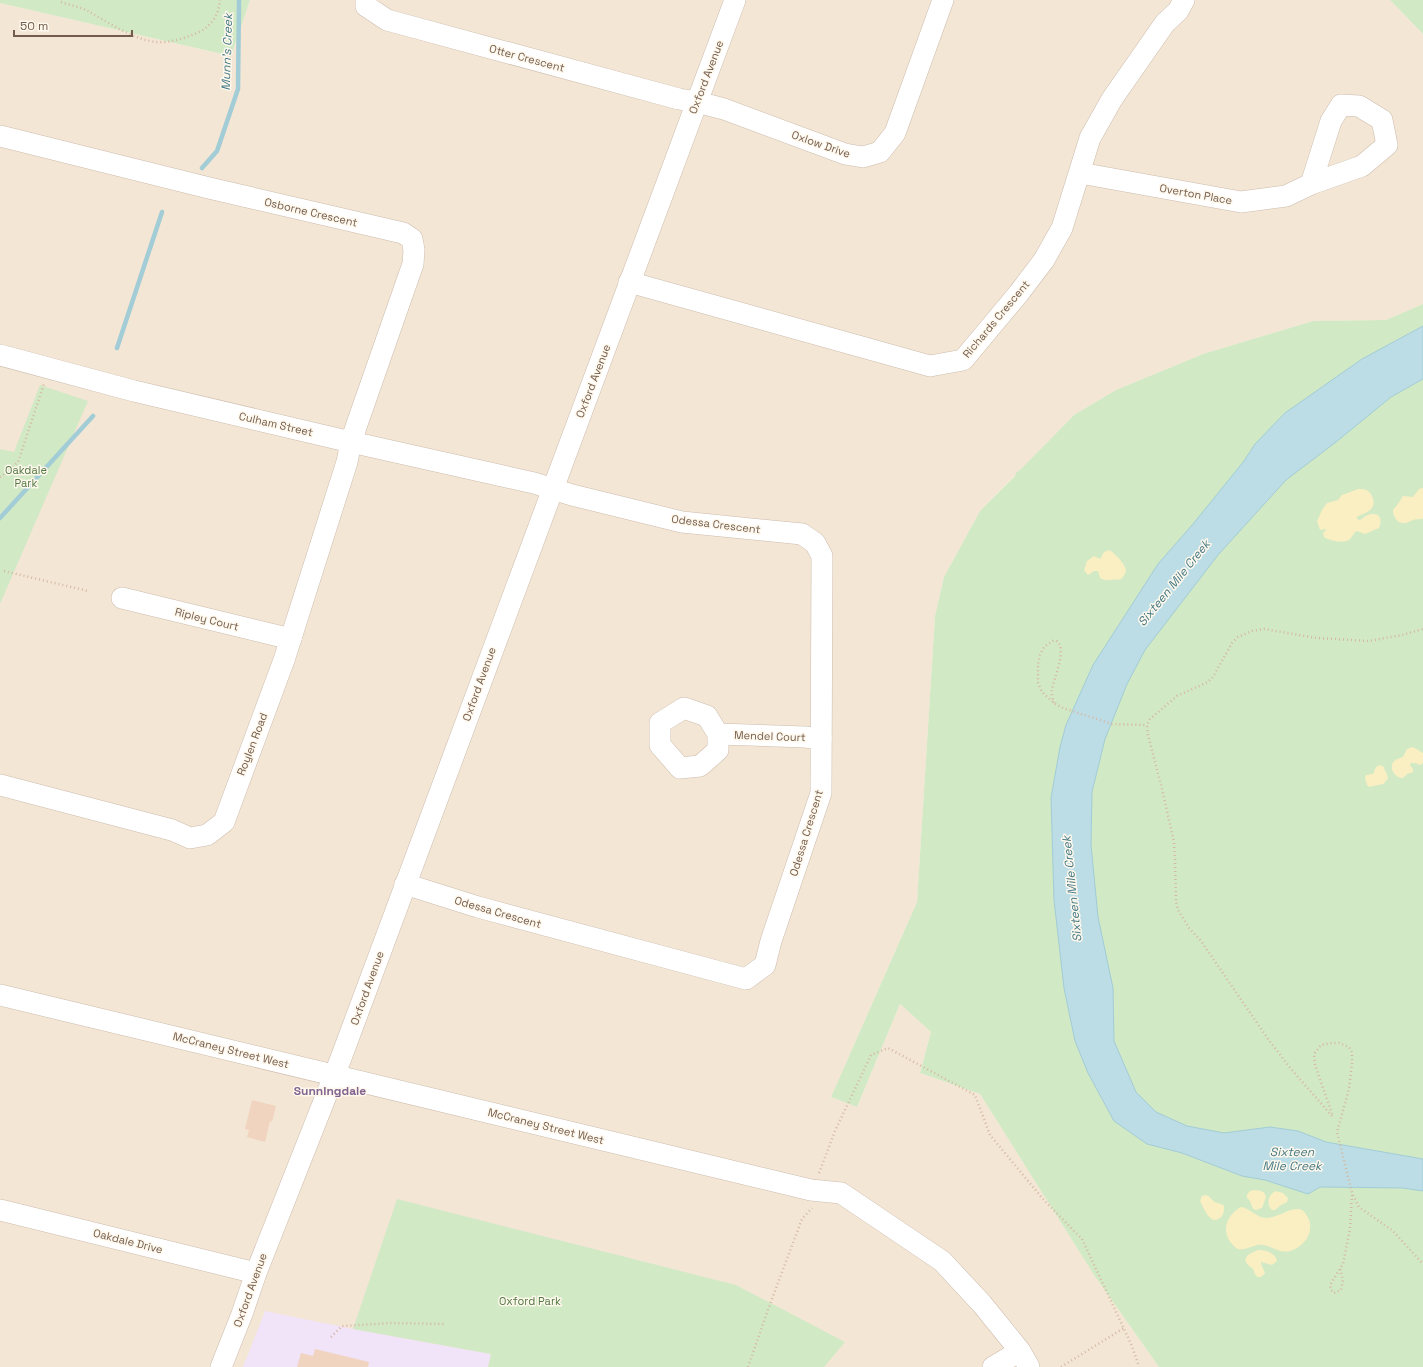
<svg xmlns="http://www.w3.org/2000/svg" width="1423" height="1367" viewBox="0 0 1423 1367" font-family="'Space Grotesk',sans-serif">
<rect width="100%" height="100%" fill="#fcf4e7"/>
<!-- residential -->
<path fill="#f3e6d5" d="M 250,0 L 1390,0 L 1423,34 L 1423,304 L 1386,320 L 1313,321 L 1203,354 L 1116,390 L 1074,415 L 980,511 L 944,577 L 935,616 L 917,902 L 831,1097 L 857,1107 L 900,1004 L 931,1032 L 920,1073 L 980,1094 L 1094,1275 L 1159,1367 L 0,1367 L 0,3 L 231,56 Z"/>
<!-- education -->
<path fill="#f1e3f8" d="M 265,1311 L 353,1329 L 491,1354 L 488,1367 L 243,1367 Z"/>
<!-- green -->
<g fill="#d2e9c5">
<path d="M 0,0 L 250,0 L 231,56 L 0,3 Z"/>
<path d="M 1390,0 L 1423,0 L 1423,34 Z"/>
<path d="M 1423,304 L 1423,326 L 1393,342 L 1423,344 L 1423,1367 L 1159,1367 L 1094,1275 L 980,1094 L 920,1073 L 931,1032 L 900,1004 L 857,1107 L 831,1097 L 917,902 L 935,616 L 944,577 L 980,511 L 1014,477 L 1017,472 L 1021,469 L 1074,415 L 1116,390 L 1203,354 L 1313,321 L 1386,320 Z"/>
<path d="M 40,385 L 88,401 L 0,604 L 0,449 L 14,452 Z"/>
<path d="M 397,1199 L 736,1285 L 845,1342 L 824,1367 L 488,1367 L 491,1354 L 353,1329 Z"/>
</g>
<!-- sand -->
<g fill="#f9efc3">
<path d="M 1423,488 L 1423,519 C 1420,519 1416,519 1413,520 C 1410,521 1407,523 1404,523 C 1397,524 1393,516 1393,510 L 1398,504 L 1403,496 L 1413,497 L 1419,489 Z"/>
<path d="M 1358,489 C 1362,489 1365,489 1368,491 C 1373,495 1376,504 1371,509 C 1368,513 1361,514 1357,517 L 1357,519 L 1360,520 C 1363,518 1367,514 1372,514 C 1381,513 1382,521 1379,528 L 1365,534 L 1357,531 C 1353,533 1353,536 1350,539 C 1345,544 1330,541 1324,537 L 1323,533 L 1326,530 L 1326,529 L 1320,530 L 1317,521 L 1322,510 L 1327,503 L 1338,500 L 1342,495 Z"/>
<path d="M 1109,550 C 1115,553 1126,565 1126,571 C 1121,583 1120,578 1110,580 C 1106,580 1105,581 1100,578 L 1098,571 L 1094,571 L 1088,575 L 1084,570 L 1087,561 L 1094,556 L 1100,559 L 1104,552 Z"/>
<path d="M 1413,747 L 1423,753 L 1423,762 L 1422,764 L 1419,765 L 1416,763 L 1411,763 L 1410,765 L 1413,769 L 1413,772 L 1407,774 L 1403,778 C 1395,778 1388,768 1394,761 C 1396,759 1400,758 1403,757 L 1407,749 Z"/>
<path d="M 1380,765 L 1383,766 L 1388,777 L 1387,780 L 1383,784 L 1369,787 L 1367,785 L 1365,778 L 1366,775 L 1373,774 L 1376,767 Z"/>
<path d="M 1254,1190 C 1260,1191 1264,1190 1266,1197 L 1262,1208 L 1256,1210 L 1253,1209 L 1250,1201 L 1247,1198 L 1247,1195 L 1250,1191 Z"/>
<path d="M 1276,1191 L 1283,1193 L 1288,1198 L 1287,1202 L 1281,1205 L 1275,1210 L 1272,1210 C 1266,1205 1268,1194 1276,1191 Z"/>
<path d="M 1205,1195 C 1211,1196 1211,1200 1215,1202 C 1219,1204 1221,1203 1224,1206 C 1224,1211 1224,1215 1220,1218 C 1210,1226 1204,1208 1200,1201 L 1202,1196 Z"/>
<path d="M 1241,1207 C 1250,1208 1257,1218 1266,1218 C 1277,1218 1287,1209 1298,1209 C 1302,1209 1305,1212 1307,1216 C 1316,1230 1305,1247 1290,1251 C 1278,1254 1269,1243 1258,1245 C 1251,1246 1240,1253 1235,1247 C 1220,1234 1225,1216 1241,1207 Z"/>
<path d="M 1258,1250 C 1266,1250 1272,1252 1276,1258 L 1277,1261 L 1272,1265 L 1261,1262 L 1261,1264 L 1265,1273 L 1261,1277 L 1258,1277 C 1254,1275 1255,1272 1253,1269 C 1251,1267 1247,1265 1246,1262 C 1243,1255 1254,1252 1258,1250 Z"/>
</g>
<!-- water -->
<path fill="#bcdde5" stroke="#a2ccd6" d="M 1423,326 L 1423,379 L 1391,397 L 1336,442 L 1286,480 L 1218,555 L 1145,650 L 1127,684 L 1105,739 L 1092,792 L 1091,845 L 1098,917 L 1113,988 L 1114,1041 L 1136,1092 L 1156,1112 L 1187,1126 L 1224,1133 L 1270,1127 L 1298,1131 L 1326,1142 L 1423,1159 L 1423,1191 L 1403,1188 L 1320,1187 L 1308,1194 L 1265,1180 L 1242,1176 L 1182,1153 L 1147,1144 L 1114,1121 L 1088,1073 L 1075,1041 L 1064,988 L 1054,900 L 1051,798 L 1060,747 L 1066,725 L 1093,665 L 1158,564 L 1193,524 L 1244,461 L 1255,444 L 1285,413 L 1362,359 Z"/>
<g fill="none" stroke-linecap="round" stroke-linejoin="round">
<!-- stream -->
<g stroke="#a2ccd6" stroke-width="4.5">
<path d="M 202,168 L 217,151 L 238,89 L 239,0"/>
<path d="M 117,348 L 162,212"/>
<path d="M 0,518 L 93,416"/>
</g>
</g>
<!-- building -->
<g fill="#f0d4bf">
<path d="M 252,1100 L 276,1106 L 272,1122 L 270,1121 L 265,1142 L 247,1137 L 249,1130 L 245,1129 Z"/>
<path d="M 315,1349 L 369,1362 L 368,1367 L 297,1367 L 301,1353 L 313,1356 Z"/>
</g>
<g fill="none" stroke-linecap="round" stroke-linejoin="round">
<!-- minor casing -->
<g stroke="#cdbcad" stroke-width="22">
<g id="minor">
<path d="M 366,0 L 366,6 L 387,20 L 679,99 L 697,102 L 724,109 L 845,154 L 863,157 L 880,152 L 895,133 L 943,0"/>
<path d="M 0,136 L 209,188 L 403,233 L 412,239 L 414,250 L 413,264 L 357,424 L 351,442 L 347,462 L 284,660 L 224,822 L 207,835 L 190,838 L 172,830 L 0,785"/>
<path d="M 1080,173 L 1241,202 L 1286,196 L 1311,184 L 1362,166 L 1387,145 L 1382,120 L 1359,106 L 1341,105 L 1331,121 L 1311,184"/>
<path d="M 629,282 L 930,366 L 963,360 L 1019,293 L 1044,260 L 1062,228 L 1090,138 L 1112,99 L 1165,23 L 1178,11 L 1184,0"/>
<path d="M 0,355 L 134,391 L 351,442 L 534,483 L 572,495 L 682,522 L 802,534 L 815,543 L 822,556 L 821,793 L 771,941 L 765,965 L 746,979 L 478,907 L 405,884"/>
<path d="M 122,598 L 291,639"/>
<path d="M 684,708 L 707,716 L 718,734 L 718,750 L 700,766 L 680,768 L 660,745 L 660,723 Z"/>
<path d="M 718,734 L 805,737 L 821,739"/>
<path d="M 0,995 L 811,1190 L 841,1193 L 942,1261 L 982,1304 L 1020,1351 L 1029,1367"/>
<path d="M 0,1210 L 256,1273"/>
<path d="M 221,1367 L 242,1314 L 256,1273 L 341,1058 L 735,0"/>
<path d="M 993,1367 L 1020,1351"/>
</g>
</g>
<!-- path -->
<g stroke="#d5b8a2" stroke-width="2.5" stroke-dasharray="1 3" stroke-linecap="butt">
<path d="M 61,2 C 70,5 80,7 88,11 C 108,22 135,41 158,42 C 171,43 185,38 197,33 C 211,27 219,15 220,0"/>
<path d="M 0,477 L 2,476 L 18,462 L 44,384"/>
<path d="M 4,571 L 88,591"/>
<path d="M 1054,703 C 1053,699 1051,694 1052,690 C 1053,680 1070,644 1054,640 L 1044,647 L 1040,655 L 1038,664 L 1038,683 L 1042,692 L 1054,703 L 1063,708 L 1112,724 L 1147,725"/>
<path d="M 1332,1114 L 1315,1065 L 1314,1054 L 1321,1045 L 1332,1043 L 1339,1043 L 1349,1047 L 1352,1052 L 1352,1063 L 1349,1089 L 1337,1132 L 1352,1193 L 1359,1207 L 1393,1231 L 1423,1264"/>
<path d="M 1332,1116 L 1291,1069 L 1268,1039 L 1201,941 L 1189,928 L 1178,910 L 1176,902 L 1175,860 L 1174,842 L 1162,789 L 1148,735 L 1147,725 L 1150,719 L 1177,696 L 1208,682 L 1213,677 L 1232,643 L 1238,637 L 1252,631 L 1264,629 L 1317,638 L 1369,641 L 1402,635 L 1423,629"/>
<path d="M 819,1173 L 835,1131 L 871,1055 L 888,1048 L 975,1095 L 990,1135 L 1043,1199 L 1082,1239 L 1132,1346 L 1139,1367"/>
<path d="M 1340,1269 L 1343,1280 L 1341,1290 L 1334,1293 L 1331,1290 L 1330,1285 L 1343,1264 L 1350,1229 L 1352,1194"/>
<path d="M 331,1337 L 342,1326 L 391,1323 L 446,1324"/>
<path d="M 748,1367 L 769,1307 L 802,1219 L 812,1208"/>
<path d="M 1061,1367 L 1124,1328"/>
</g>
<!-- minor -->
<use href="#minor" stroke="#fff" stroke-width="21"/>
</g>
<g text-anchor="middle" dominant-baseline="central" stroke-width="3" stroke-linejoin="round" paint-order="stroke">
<!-- street labels -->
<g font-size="11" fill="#745c4c" stroke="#fef8ed">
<text transform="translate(527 58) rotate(15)">Otter Crescent</text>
<text transform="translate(706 77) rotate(-69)">Oxford Avenue</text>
<text transform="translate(821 144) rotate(19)">Oxlow Drive</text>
<text transform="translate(1196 194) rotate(10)">Overton Place</text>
<text transform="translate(311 212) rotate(13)">Osborne Crescent</text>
<text transform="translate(996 319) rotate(-50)">Richards Crescent</text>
<text transform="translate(593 381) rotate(-69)">Oxford Avenue</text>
<text transform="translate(276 424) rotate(13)">Culham Street</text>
<text transform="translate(716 524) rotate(7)">Odessa Crescent</text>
<text transform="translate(207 619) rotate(14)">Ripley Court</text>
<text transform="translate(479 684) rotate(-70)">Oxford Avenue</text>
<text transform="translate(770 736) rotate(2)">Mendel Court</text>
<text transform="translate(252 744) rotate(-69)">Roylen Road</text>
<text transform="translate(806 833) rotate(-73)">Odessa Crescent</text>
<text transform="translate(498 912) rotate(16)">Odessa Crescent</text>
<text transform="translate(367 988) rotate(-70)">Oxford Avenue</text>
<text transform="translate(231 1050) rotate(14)">McCraney Street West</text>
<text transform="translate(546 1126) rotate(14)">McCraney Street West</text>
<text transform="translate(128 1241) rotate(14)">Oakdale Drive</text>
<text transform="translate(250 1290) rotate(-70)">Oxford Avenue</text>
</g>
<!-- park labels -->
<g font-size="11" fill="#527944" stroke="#fef8ed">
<text x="26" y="470">Oakdale<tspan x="26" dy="13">Park</tspan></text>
<text x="530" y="1301">Oxford Park</text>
</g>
<!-- water labels -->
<g font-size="12" font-style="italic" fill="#477a86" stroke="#fef8ed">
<text transform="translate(227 52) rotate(-88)">Munn's Creek</text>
<text transform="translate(1174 583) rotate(-51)">Sixteen Mile Creek</text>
<text transform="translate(1072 889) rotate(-96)">Sixteen Mile Creek</text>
<text x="1292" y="1152">Sixteen<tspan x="1292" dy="14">Mile Creek</tspan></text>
</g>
<!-- neighbourhood labels -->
<g font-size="12" font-weight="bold" fill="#836490" stroke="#fef8ed">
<text x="330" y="1091">Sunningdale</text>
</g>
</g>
<!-- scale -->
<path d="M14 30v6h118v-6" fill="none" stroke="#745c4c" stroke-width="2"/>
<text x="20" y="30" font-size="12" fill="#745c4c" stroke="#fef8ed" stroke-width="3" paint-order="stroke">50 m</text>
</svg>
